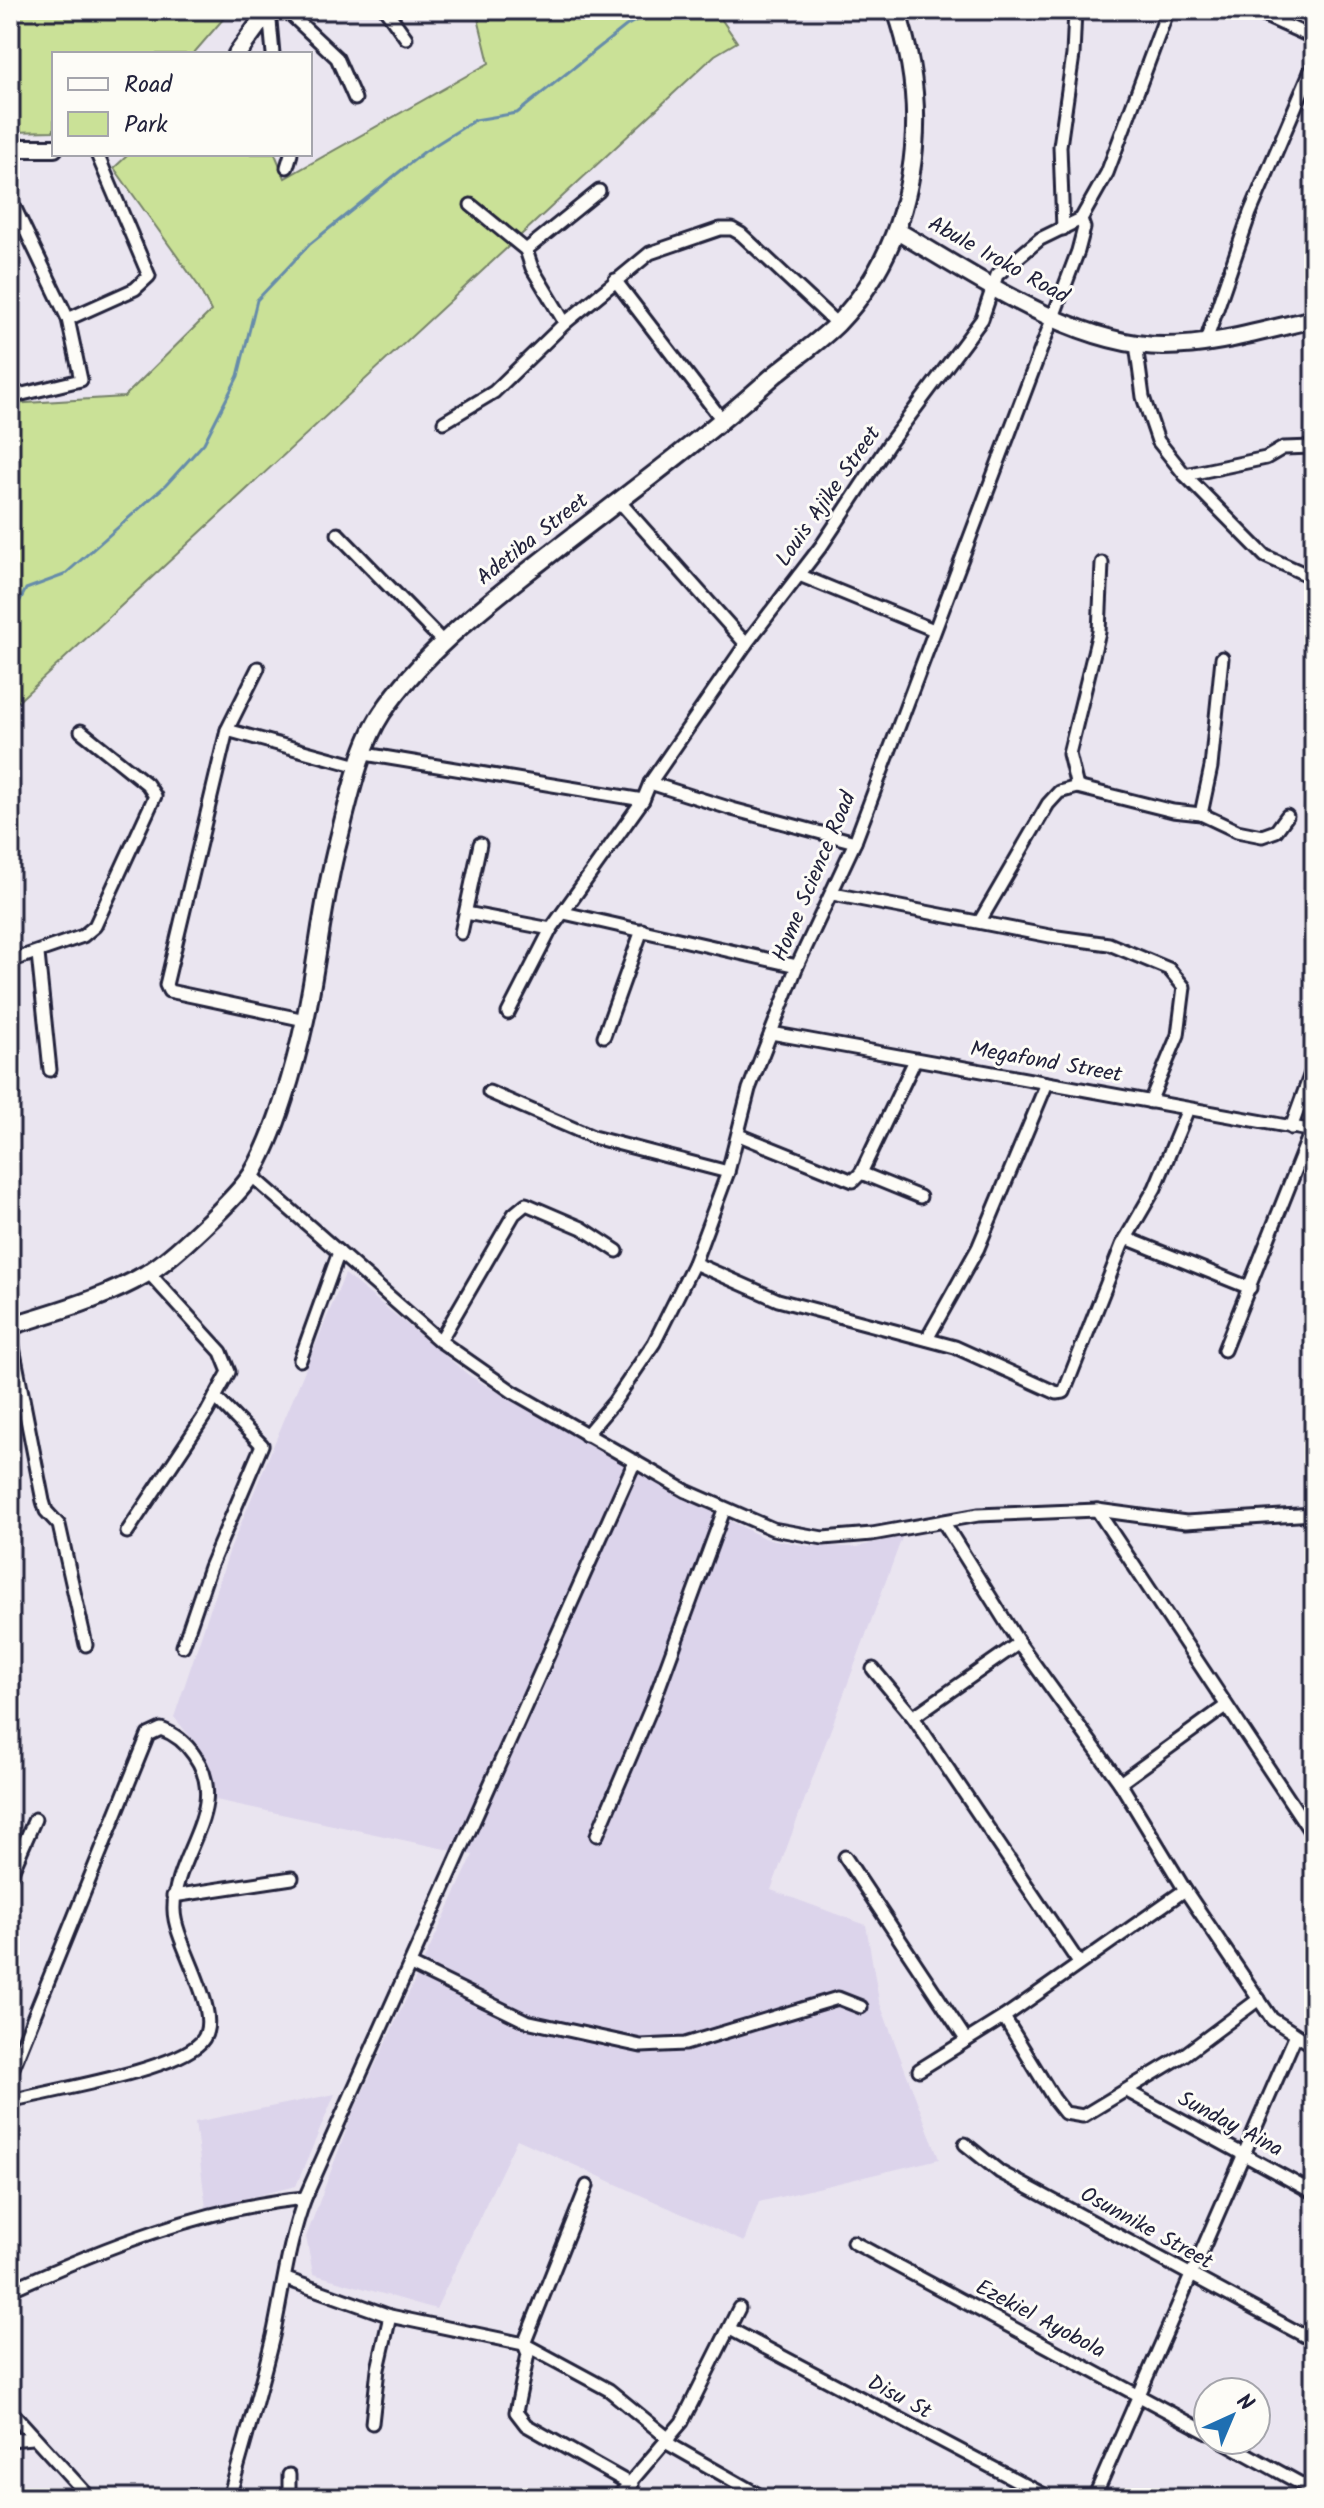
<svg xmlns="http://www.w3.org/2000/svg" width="1324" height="2508" viewBox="0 0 1324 2508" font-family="Kalam,sans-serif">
<rect width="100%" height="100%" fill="#eae5f0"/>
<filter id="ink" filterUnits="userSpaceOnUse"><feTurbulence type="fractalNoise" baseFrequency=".0125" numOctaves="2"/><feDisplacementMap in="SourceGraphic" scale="16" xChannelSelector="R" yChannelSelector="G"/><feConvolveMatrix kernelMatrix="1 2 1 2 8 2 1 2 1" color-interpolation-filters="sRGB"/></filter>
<g filter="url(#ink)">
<!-- built -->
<g fill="#dcd4eb">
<path d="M 345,1274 L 470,1376 L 650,1480 L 764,1538 L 809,1546 L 857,1547 L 903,1535 L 771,1890 L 866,1925 L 879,2001 L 939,2159 L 759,2202 L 744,2242 L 517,2139 L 436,2309 L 313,2274 L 306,2237 L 352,2115 L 473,1855 L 211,1799 L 213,1778 L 196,1744 L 174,1717 L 229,1552 Z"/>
<path d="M 335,2094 L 296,2186 L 206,2208 L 195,2122 Z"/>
</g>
<!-- green -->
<g fill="#cae197" stroke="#768269" stroke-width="2">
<path d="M 10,10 L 231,10 L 193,54 L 54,54 L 54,131 L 10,132 Z"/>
<path d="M 476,10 L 715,10 L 737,42 L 715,55 L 10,709 L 10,404 L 124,397 L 211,311 L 197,284 L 114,168 L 129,154 L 275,154 L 285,178 L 489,63 Z"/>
</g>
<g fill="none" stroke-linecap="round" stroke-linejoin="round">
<!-- stream -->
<path stroke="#668caa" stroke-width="3" d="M 10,619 L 26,589 L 64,575 L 166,485 L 204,443 L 238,376 L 257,300 L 310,244 L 424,152 L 475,120 L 517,113 L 626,26 L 655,10"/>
<!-- street casing -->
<g stroke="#22223b" stroke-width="17">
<g id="street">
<path d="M 269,10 L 273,54"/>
<path d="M 286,10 L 337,58 L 355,99"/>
<path d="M 386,10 L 406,38"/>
<path d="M 1252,10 L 1314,38"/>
<path d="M 287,167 L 291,154"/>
<path d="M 10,198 L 68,319 L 81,380 L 10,397"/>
<path d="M 471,205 L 526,250 L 532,268 L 565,323"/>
<path d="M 1063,229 L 1060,146 L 1073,55 L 1075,10"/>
<path d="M 526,250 L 599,191"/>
<path d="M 615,280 L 723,421"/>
<path d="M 68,319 L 135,289 L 149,276 L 97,154"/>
<path d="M 1136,344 L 1143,397 L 1158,441 L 1185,475 L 1265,556 L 1314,578"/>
<path d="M 1205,344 L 1250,213 L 1314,63"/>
<path d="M 444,422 L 494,392 L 565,323 L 650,253 L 720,229 L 732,229 L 741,234 L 837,324"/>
<path d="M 1185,475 L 1266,458 L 1283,448 L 1314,447"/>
<path d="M 619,501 L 746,644"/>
<path d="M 338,534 L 443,642"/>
<path d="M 799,575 L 934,630"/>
<path d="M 258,668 L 227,730 L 166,985 L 169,991 L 305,1020"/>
<path d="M 227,730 L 358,766"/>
<path d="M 365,754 L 643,800"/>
<path d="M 650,783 L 732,809 L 855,842"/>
<path d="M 1077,787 L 1069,754 L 1099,632 L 1102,563"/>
<path d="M 1201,814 L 1211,767 L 1222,658"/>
<path d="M 833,894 L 1050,936 L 1109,944 L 1169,969 L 1184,987 L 1178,1035 L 1150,1102"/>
<path d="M 466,913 L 551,929"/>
<path d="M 564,913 L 797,966"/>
<path d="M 980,921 L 1048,804 L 1059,792 L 1077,787 L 1173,811 L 1201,814 L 1237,831 L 1262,836 L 1276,831 L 1287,816"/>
<path d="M 461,933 L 480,844"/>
<path d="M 38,954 L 50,1070"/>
<path d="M 10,961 L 83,936 L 95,926 L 155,796 L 147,784 L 81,731"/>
<path d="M 508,1013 L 551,929 L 643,800 L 650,783 L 746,644 L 822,545 L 888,445 L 982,319 L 997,275 L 1040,239 L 1081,219 L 1107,173 L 1168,10"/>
<path d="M 771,1033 L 1314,1131"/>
<path d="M 604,1036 L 642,930"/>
<path d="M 489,1092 L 593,1137 L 728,1172"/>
<path d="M 1291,1128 L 1314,1065"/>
<path d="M 739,1135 L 853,1181 L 861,1173 L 915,1060"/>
<path d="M 861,1173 L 920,1197"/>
<path d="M 251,1175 L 440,1341 L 513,1392 L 686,1491 L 773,1529 L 823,1538 L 872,1534 L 978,1515 L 1097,1510 L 1186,1522 L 1314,1514"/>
<path d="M 1126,1238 L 1250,1288"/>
<path d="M 694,1263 L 778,1300 L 955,1347 L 1057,1393 L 1064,1392 L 1122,1245 L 1155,1188 L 1188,1109"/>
<path d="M 10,1332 L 43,1501 L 46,1511 L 59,1525 L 86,1645"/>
<path d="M 927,1339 L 978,1248 L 1047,1083"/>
<path d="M 440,1341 L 514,1214 L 526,1204 L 582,1228 L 617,1251"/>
<path d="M 1224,1350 L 1311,1131"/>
<path d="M 300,1360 L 339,1252"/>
<path d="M 586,1435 L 614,1402 L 654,1343 L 694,1263 L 728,1172 L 749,1089 L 797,966 L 855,842 L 1078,251 L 1084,228 L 1081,219"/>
<path d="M 1097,1510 L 1314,1837"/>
<path d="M 944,1523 L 1019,1643 L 1120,1783 L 1185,1890 L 1272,2019 L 1314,2046"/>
<path d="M 127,1532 L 207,1412 L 229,1372 L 221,1352 L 149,1273"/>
<path d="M 183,1646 L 210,1567 L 262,1445 L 215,1397"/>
<path d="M 873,1669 L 913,1717 L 1079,1963"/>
<path d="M 913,1717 L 1019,1643"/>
<path d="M 1120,1783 L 1226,1706"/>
<path d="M 597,1835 L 652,1706 L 724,1510"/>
<path d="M 845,1857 L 965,2038"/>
<path d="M 10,1876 L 35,1819"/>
<path d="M 173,1896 L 292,1878"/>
<path d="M 411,1965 L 526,2021 L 641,2046 L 685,2044 L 838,1998 L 861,2007"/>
<path d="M 1004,2017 L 1054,2099 L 1065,2113 L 1083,2116 L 1184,2055 L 1259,1999"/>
<path d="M 919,2070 L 1004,2017 L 1185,1890"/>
<path d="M 10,2075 L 148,1735 L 161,1729 C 175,1734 186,1743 194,1755 C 232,1808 172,1856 174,1910 C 174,1944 226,2015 201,2042 C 173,2071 53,2090 10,2101"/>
<path d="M 1127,2091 L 1314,2193"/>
<path d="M 965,2144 L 1000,2172 L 1314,2341"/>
<path d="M 587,2186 L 524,2344 L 528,2354 L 516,2412 L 526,2425 L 632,2485"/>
<path d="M 853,2242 L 1208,2433"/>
<path d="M 286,2279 L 390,2316 L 524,2344 L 609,2390 L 669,2439"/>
<path d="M 10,2290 C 103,2248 203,2208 305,2198"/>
<path d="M 730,2329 L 1050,2498"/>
<path d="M 10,2410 L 90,2498"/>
<path d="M 372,2423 L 378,2369 L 390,2316"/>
<path d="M 10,2440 L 32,2438"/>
<path d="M 1221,2440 L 1314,2491"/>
<path d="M 667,2443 L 764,2498"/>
<path d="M 229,2498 C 244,2444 260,2391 273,2336 C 283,2290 288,2243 305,2198 L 635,1461"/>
<path d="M 289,2498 L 289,2475"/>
<path d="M 617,2498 L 682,2422 L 739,2308"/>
<path d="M 1094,2498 L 1295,2037"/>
</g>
</g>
<!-- secondary casing -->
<g stroke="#22223b" stroke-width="22">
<g id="secondary">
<path d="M 237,54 L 269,10"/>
<path d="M 10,148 L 54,148"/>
<path d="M 897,231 C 972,274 1074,346 1164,346 C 1215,346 1264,330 1314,319"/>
<path d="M 10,1326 C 57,1311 104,1299 146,1274 C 171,1260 237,1197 252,1174 C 276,1134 295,1066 305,1020 C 318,961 322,901 338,842 C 348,803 360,746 382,713 C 422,654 480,609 536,565 C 615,503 696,445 771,378 C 793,359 818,343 838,323 C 917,240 933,116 896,10"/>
</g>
</g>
<!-- street -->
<use href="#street" stroke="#fdfcf7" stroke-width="11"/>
<!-- secondary -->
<use href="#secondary" stroke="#fdfcf7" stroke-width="16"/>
</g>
</g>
<g text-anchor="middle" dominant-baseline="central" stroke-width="6" stroke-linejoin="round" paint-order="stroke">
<!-- street labels -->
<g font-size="22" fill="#22223b" stroke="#fdfcf7">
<text transform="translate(998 261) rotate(29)">Abule Iroko Road</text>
<text transform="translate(829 497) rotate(-55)">Louis Ajike Street</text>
<text transform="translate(533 540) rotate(-38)">Adetiba Street</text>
<text transform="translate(815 877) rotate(-67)">Home Science Road</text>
<text transform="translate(1046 1063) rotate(10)">Megafond Street</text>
<text transform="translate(1230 2125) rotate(28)">Sunday Aina</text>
<text transform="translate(1146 2229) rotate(29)">Osunnike Street</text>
<text transform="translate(1040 2320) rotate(28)">Ezekiel Ayobola</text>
<text transform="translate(899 2398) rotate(28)">Disu St</text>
</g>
</g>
<!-- margin -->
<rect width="1324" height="2508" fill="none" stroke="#fdfcf7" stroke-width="40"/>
<rect x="20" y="20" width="1284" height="2468" fill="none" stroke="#22223b" stroke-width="3" filter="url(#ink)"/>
<!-- legend -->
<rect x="52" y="52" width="260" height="104" fill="#fdfcf7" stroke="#a5a5ac" stroke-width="2"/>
<rect x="68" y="78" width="40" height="12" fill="#fdfcf7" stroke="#a5a5ac" stroke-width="2"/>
<text x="124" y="92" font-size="24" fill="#22223b">Road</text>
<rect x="68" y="112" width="40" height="24" fill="#cae197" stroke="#a5a5ac" stroke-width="2"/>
<text x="124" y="132" font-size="24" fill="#22223b">Park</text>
<!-- north arrow -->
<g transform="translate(1232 2416) rotate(44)"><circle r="38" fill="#fdfcf7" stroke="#a5a5ac" stroke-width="2"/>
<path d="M0-6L14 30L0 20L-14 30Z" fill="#1f6fb2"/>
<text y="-12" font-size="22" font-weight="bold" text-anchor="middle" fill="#22223b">N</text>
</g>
</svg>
